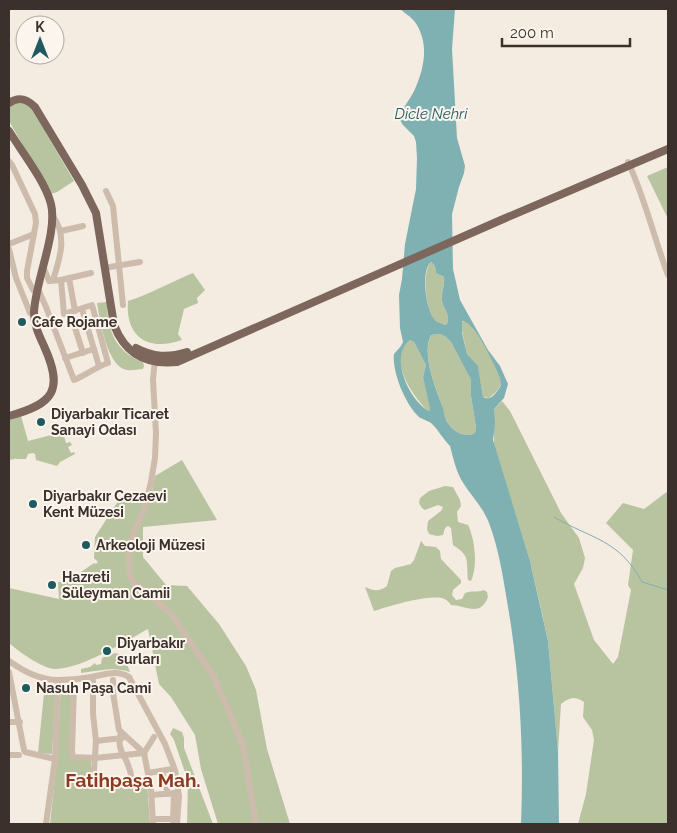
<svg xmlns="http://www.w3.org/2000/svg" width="677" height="833" viewBox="0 0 677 833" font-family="Raleway,sans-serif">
<rect width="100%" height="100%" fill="#f4ebe1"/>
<!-- green -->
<g fill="#b8c4a0">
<path d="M 18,102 L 23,102 L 32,109 L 74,181 L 57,192 L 51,194 L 9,121 C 9,111 7,105 18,102 Z"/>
<path d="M 668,167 L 668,219 L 647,176 Z"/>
<path d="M 431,262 L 435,266 L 436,273 L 444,277 C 445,285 441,292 442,301 C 444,310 450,313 447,324 L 444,325 C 441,324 438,323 436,321 C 426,312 421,272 431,262 Z"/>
<path d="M 193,273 L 205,290 L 197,298 L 198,303 L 184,309 L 178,334 L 182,340 C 148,352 125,337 128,301 C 150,294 171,282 193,273 Z"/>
<path d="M 107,302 C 107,329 115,352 143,362 L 144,366 L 143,369 C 138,369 132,371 127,370 C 107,367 100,320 97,303 Z"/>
<path d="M 465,321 C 480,331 496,365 502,383 L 496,392 L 489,398 L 483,397 L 478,367 L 467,354 L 461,326 L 461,322 Z"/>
<path d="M 440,334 L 446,337 L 451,342 L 471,380 L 471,396 L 476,427 L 475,433 C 463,439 452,430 446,420 C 444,417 444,413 443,409 C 437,389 421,356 431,335 Z"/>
<path d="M 410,340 L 414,342 L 426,365 L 423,377 L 431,408 L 428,411 C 413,396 386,359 410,340 Z"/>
<path d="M 502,401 L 510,411 L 561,513 L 579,538 L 585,558 L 583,568 L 574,584 L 594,640 L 613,664 L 618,657 L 631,590 L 628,585 L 633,550 L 606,523 L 623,503 L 644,509 L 668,491 L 668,824 L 578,824 L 586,794 L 594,740 L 592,730 L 583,717 L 584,702 C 575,696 570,697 561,704 L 558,751 L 548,641 L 542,613 L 530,561 L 494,446 L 494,409 Z"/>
<path d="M 21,416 L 28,441 L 63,432 L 66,443 L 70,442 L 72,445 L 68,447 L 71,453 L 74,452 L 75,454 L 60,462 L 57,466 L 36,460 L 35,454 L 33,453 L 28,454 L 26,459 L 16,459 L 16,458 L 15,459 L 9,460 L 9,419 Z"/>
<path d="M 182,460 L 217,520 L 143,527 L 143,557 L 166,585 L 187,586 L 219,624 L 246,666 L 256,690 L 267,749 L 290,824 L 218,824 L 201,769 L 195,735 L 171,697 L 159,684 L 148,629 C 124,642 83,668 56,669 C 44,670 18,651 9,643 L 9,588 L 59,599 L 58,582 L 75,581 L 75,576 L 94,563 L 96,564 L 98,562 L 94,558 L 95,537 L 118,501 L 136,496 L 150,502 L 155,476 Z"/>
<path d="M 445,486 L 453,487 L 460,500 L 461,506 L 457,512 L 458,522 L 468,525 C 475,539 478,566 471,581 L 468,580 C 466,561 471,556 453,545 L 451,528 L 448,526 L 445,528 L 443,535 L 437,536 L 429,534 L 427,529 L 428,521 L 441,511 L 443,507 L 438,505 L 425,510 L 422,508 L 419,503 L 420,498 L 429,491 Z"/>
<path d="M 421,541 L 425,546 L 436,547 L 440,551 L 441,559 L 461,580 L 461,583 L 453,590 L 452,595 L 456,600 L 462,599 L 465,593 C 471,590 478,593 484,590 L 487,592 L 488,597 C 480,618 465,605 451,605 C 448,601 446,599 442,598 C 425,595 390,606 374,611 L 365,587 C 374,591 379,592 387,586 L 391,571 L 395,568 L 411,564 L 414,560 Z"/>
<path d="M 115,653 L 118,654 L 123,654 L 130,672 C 115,666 96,671 81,673 L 81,669 L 90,667 L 95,663 L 96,665 L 101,664 L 102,658 Z"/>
<path d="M 45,683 L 56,685 L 52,754 L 38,753 Z"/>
<path d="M 73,683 L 70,757 L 91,760 L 91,785 L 147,781 L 150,824 L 50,824 L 57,758 L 61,685 Z"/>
<path d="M 173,728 L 182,732 L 184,738 L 184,748 L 213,824 L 187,824 L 188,781 L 174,740 L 170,734 Z"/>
</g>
<!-- water -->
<path fill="#7fb0b2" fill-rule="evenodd" d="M 400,9 L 455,9 L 452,49 L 457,138 L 465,166 L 464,173 L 459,187 L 452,214 L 453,269 L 460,300 L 488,350 L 500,366 L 508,384 L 504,398 L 494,409 L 495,424 L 493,440 L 530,561 L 548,641 L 558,751 L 559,824 L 521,824 C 524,749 520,675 507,601 C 503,576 498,546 489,523 C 483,507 471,496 462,481 C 456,471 453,457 450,446 C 443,439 439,431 433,425 C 429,420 421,420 417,415 C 404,401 392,371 394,354 L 401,346 L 403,342 L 400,328 L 399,295 L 402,279 L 405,244 L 416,189 L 417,158 L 416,142 L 414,136 L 403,125 L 400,120 C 403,105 409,102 415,89 C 424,68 429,46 417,25 C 413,18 406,14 400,9 ZM 431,262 L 435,266 L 436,273 L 444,277 C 445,286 441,292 442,301 C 444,310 450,313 447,324 L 444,325 C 441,323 438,323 436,321 C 426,312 420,271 431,262 ZM 462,321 C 475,321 495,366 500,378 L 501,385 C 497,392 491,402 483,397 L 478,366 L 467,354 L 462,333 ZM 440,334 L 446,337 L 451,342 L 471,380 L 471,396 L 476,427 L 475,433 C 464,439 451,430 446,420 C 444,416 444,411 443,408 C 436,389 421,354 431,335 ZM 410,340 L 414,342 L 426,365 L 423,377 L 430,408 L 429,411 C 410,401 388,357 410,340 Z"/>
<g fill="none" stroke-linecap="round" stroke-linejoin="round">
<!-- stream -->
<path stroke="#7fb0b2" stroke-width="1" d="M 554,517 C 591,539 619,539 642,582 L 668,590"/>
<!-- minor -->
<g stroke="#cdbbac" stroke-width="6">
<path d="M 9,161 L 12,165 L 35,214 L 36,223 L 27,271 L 27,278 L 33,290"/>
<path d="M 628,162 C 645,198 654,238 668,275"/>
<path d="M 106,191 L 113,206 L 123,305"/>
<path d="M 52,215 C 68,235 60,258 53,280"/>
<path d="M 61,231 L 83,226"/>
<path d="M 9,244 L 34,234"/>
<path d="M 9,249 L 16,278 L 30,313"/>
<path d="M 43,266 L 49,281 L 61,280 L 91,273"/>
<path d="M 110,267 L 140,262"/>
<path d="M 69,278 L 75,311"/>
<path d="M 38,289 L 46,307 L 74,380 C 86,375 96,367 108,363 L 92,305 L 64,314 L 61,280"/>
<path d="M 82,309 L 99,366"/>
<path d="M 70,312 L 83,353"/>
<path d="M 65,358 L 94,349"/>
<path d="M 155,359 L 153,380 L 156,433 L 155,458 L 151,482 L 144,510 L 133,534 L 129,553 L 129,573 L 134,584 L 144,589 L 171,614 L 213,675 L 243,745 L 256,824"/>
<path d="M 9,661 C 23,671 42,681 60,680 C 70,680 81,679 91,677 C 104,675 117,669 129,677 L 165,744 L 175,770 L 179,796 L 177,824"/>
<path d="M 9,672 L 24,750 L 25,752 L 55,759"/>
<path d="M 113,680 L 113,693 L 119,730 L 144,753 L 151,789 L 153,824"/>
<path d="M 93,681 L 93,714 L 96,741 L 93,784 L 149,780"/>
<path d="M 74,686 L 72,752 L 73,757 L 95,758 L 144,753 L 154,737"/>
<path d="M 9,722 L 20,722"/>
<path d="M 121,732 C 116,751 125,753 129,768 C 131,772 131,777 132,781"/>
<path d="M 96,741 L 122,738"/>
<path d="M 9,755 L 19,755"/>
<path d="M 162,771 L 168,794"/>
<path d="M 148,773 L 172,769"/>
<path d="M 151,795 L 176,793"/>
<path d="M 153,819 L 175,819"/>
<path d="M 173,821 L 174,793"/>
<path d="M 46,824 L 55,759 L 58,680"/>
</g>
<!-- major -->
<g stroke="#7d675c" stroke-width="8">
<path d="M 9,103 C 19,96 27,99 35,107 L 82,185 L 96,213 L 114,325 C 125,354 146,365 177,362 L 501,220 L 668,149"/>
<path d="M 9,131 C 22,152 45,181 51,204 C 58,233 35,281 34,313 C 34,325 39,335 44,346 C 64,390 54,404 9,416"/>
<path d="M 136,348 C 153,357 168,358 187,352"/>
</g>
</g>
<!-- markers -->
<g fill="#1f5a5e" stroke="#fbf5ee" stroke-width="2">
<circle cx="22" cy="322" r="5"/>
<circle cx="41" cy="422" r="5"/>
<circle cx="33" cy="504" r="5"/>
<circle cx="86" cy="545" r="5"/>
<circle cx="52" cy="585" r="5"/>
<circle cx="107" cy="651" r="5"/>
<circle cx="26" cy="688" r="5"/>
</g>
<g text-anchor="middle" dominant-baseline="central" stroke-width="4" stroke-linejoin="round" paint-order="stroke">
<!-- poi labels -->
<g font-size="14" font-weight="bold" fill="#3b302b" stroke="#fbf5ee" text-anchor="start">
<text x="32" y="322">Cafe Rojame</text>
<text x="51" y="414">Diyarbakır Ticaret<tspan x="51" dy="16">Sanayi Odası</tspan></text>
<text x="43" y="496">Diyarbakır Cezaevi<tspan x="43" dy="16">Kent Müzesi</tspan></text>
<text x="96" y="545">Arkeoloji Müzesi</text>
<text x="62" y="577">Hazreti<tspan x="62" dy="16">Süleyman Camii</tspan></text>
<text x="117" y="643">Diyarbakır<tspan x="117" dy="16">surları</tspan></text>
<text x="36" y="688">Nasuh Paşa Cami</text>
</g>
<!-- water labels -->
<g font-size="15" font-style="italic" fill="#1f5a5e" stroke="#fbf5ee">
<text x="431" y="114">Dicle Nehri</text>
</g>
<!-- district labels -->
<g font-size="19" font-weight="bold" fill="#8c3b22" stroke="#fbf5ee">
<text x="133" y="780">Fatihpaşa Mah.</text>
</g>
</g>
<!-- border -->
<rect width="677" height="833" fill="none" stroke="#3b302b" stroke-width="20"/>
<!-- north arrow -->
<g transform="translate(40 40)"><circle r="24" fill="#fbf5ee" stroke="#aea6a0"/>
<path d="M0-4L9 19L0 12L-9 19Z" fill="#1f5a5e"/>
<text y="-8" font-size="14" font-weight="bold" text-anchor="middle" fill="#3b302b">K</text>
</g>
<!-- scale -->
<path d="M502 38v8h128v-8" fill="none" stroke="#3b302b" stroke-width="2.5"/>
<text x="510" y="38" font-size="15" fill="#3b302b" stroke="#fbf5ee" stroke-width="4" paint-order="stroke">200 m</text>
</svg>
